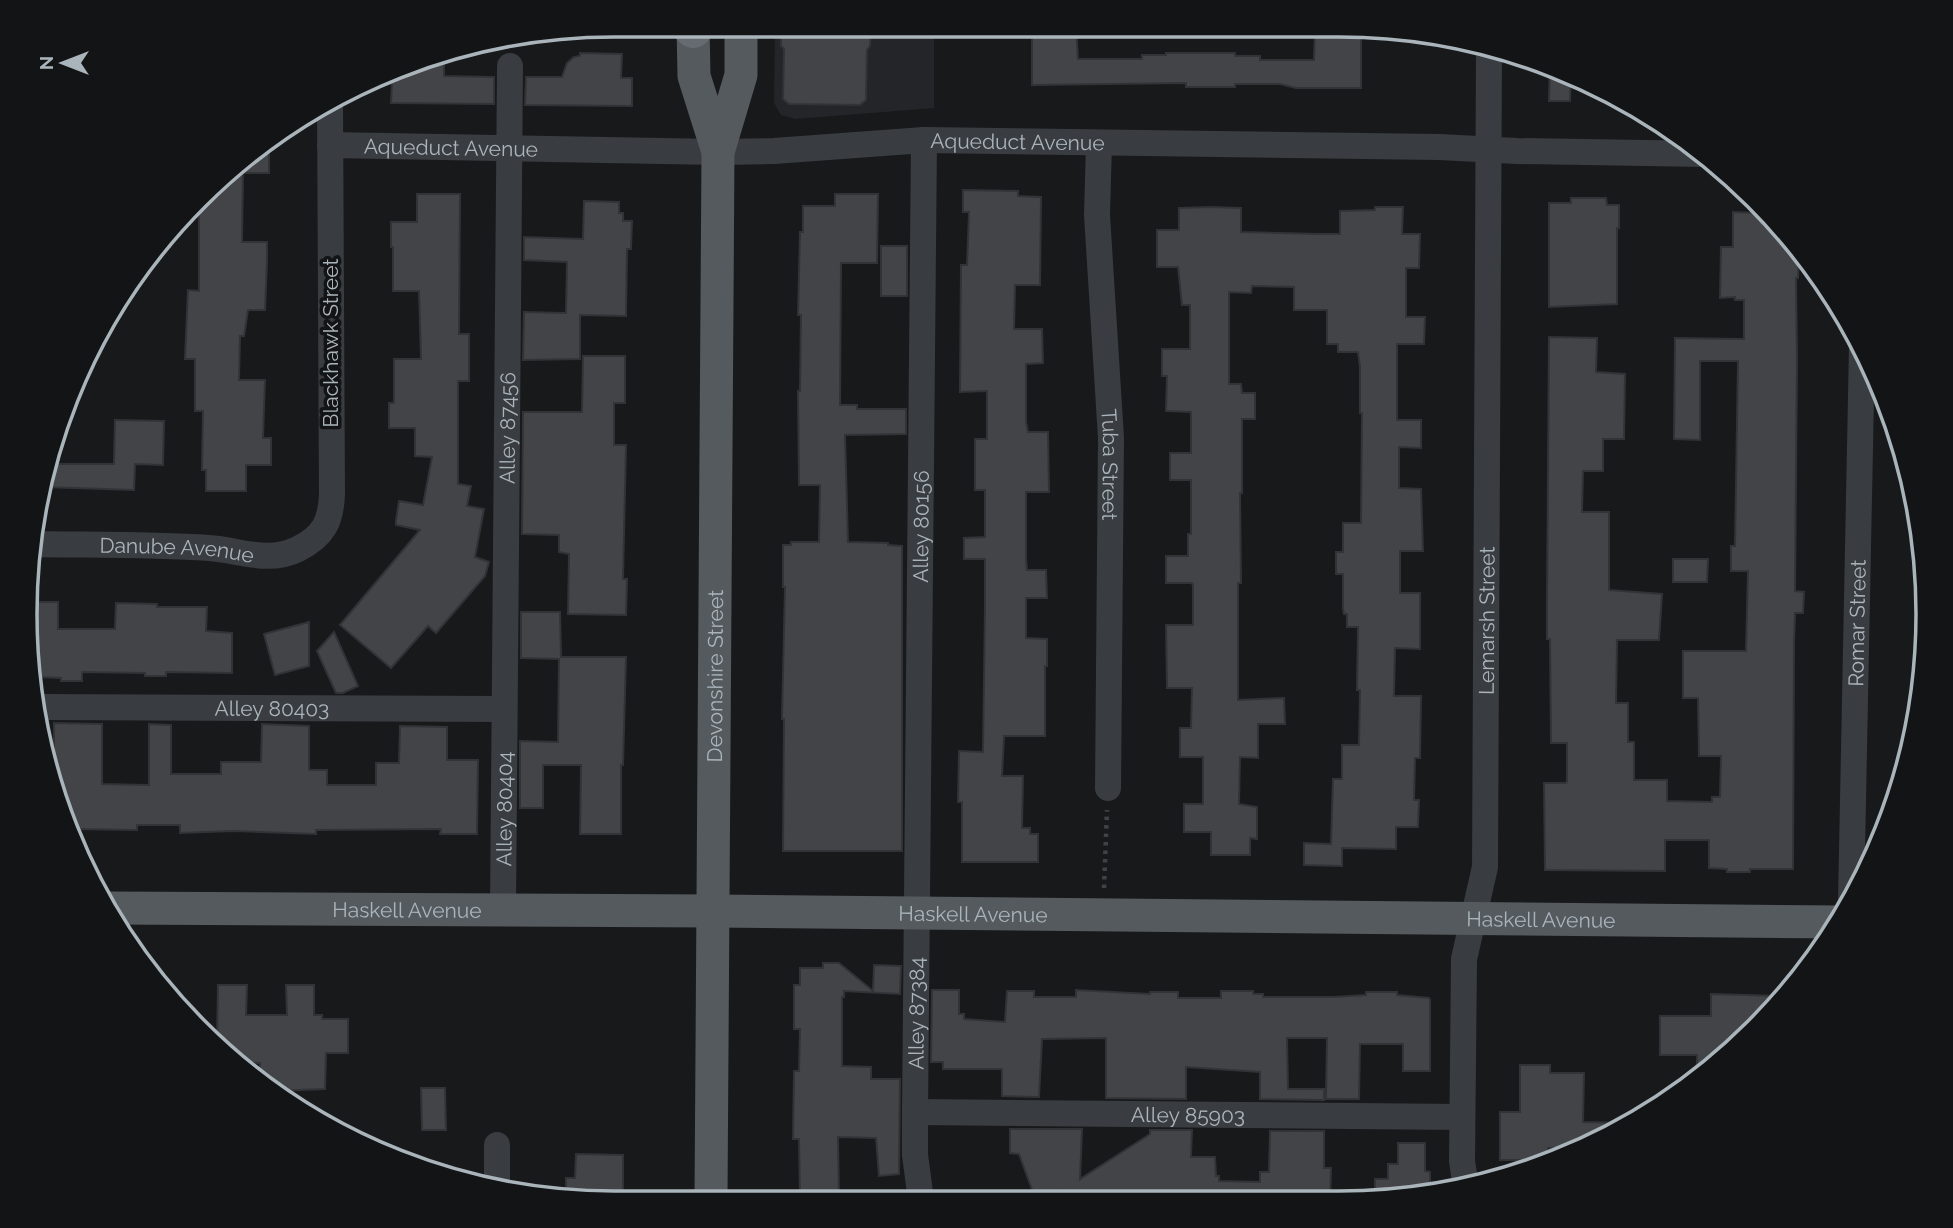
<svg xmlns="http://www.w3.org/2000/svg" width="1953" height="1228" viewBox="0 0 1953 1228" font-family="Raleway,sans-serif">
<rect width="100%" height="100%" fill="#18191b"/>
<!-- built -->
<path fill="#242528" d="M 775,26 L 934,26 L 934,108 L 795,119 L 781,115 L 774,103 Z"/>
<!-- building -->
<g fill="#424448" stroke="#323337" stroke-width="2">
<path d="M 781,26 L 871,26 L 870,46 L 867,50 L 866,100 L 860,105 L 789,104 L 783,99 L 784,49 L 781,46 Z"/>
<path d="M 1032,27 L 1076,27 L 1078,59 L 1142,59 L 1142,55 L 1166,55 L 1166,53 L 1235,53 L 1235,56 L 1260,56 L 1260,60 L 1314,60 L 1315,29 L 1361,29 L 1361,88 L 1296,88 L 1280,84 L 1235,84 L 1235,87 L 1186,87 L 1186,83 L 1032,85 Z"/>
<path d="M 444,52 L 444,76 L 494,77 L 494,104 L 391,103 L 392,82 L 395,82 L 395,76 L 402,76 L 403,67 L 425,56 Z"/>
<path d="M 580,53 L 622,54 L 621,78 L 632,78 L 632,106 L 525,105 L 526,77 L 562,77 L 567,63 L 574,57 L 580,56 Z"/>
<path d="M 1550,65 L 1571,73 L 1570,101 L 1549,101 Z"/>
<path d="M 269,140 L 269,173 L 243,173 L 242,242 L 267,242 L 267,262 L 265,310 L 248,310 L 244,336 L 240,336 L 239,380 L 265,380 L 263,438 L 271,438 L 271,465 L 246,465 L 246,491 L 206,491 L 206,470 L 202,470 L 203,411 L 195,411 L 195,359 L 185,359 L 188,290 L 199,291 L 199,205 Z"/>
<path d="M 963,190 L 1018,191 L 1018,196 L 1041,197 L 1040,285 L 1015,285 L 1014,329 L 1042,329 L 1043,363 L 1026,364 L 1026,422 L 1028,432 L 1048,432 L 1049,492 L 1026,492 L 1026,559 L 1027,570 L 1046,570 L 1047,598 L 1026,598 L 1026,638 L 1047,639 L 1047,666 L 1045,666 L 1045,736 L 1004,736 L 1002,776 L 1023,776 L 1022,828 L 1030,828 L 1030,834 L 1038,834 L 1038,862 L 962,862 L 962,802 L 958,802 L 959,751 L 983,752 L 985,605 L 985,559 L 964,559 L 964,538 L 985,537 L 985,490 L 975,490 L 975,439 L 987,439 L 987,391 L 960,392 L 961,265 L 967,265 L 969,212 L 963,212 Z"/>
<path d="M 417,194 L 460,194 L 459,334 L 469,334 L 469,381 L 458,381 L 458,484 L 471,486 L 467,506 L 484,509 L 475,557 L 489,562 L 485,576 L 436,633 L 428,626 L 391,668 L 340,625 L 420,530 L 396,525 L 396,521 L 399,501 L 423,505 L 432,457 L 415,456 L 415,428 L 389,428 L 389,403 L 394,403 L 394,359 L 421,359 L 419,291 L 393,291 L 393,247 L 391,247 L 391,222 L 417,222 Z"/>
<path d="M 835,194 L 878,194 L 877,263 L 841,263 L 840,405 L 857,405 L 857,409 L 906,409 L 906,434 L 845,435 L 848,542 L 888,543 L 888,545 L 902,546 L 902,851 L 783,851 L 784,719 L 782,719 L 785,587 L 783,587 L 783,545 L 791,545 L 791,542 L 819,542 L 820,485 L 799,485 L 798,391 L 800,391 L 801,315 L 798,315 L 800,232 L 803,232 L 803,206 L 835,206 Z"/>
<path d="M 1571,198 L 1606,198 L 1607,205 L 1619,205 L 1619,228 L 1617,228 L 1617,304 L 1549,307 L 1549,203 L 1571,203 Z"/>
<path d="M 1755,200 L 1782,226 L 1792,239 L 1792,251 L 1799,251 L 1798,278 L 1796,278 L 1797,360 L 1795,591 L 1804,592 L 1803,613 L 1795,613 L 1794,643 L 1793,869 L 1750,869 L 1750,872 L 1727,872 L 1727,869 L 1709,868 L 1709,840 L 1665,840 L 1665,871 L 1545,870 L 1544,783 L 1566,783 L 1567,781 L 1567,743 L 1551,743 L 1550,639 L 1547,639 L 1547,604 L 1549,337 L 1597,338 L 1596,372 L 1625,374 L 1624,439 L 1603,439 L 1603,471 L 1583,471 L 1582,512 L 1609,512 L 1609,590 L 1662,594 L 1659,640 L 1617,640 L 1616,703 L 1628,703 L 1628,742 L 1634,742 L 1634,780 L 1667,780 L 1667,801 L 1712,802 L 1712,797 L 1720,797 L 1721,756 L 1699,756 L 1698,698 L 1683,698 L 1683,651 L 1746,651 L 1748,571 L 1731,571 L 1731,546 L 1735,546 L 1738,361 L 1700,361 L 1700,440 L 1674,439 L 1675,338 L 1744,339 L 1744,300 L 1735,300 L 1735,297 L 1720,298 L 1721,247 L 1733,247 L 1733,212 L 1755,213 Z"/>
<path d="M 584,201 L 619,202 L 619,213 L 623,213 L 623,221 L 632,221 L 631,249 L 627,249 L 626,316 L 580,315 L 580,359 L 523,360 L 524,312 L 566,313 L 567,262 L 524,260 L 524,237 L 583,239 Z"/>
<path d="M 1211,207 L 1241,208 L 1241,232 L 1317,234 L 1340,234 L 1340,211 L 1375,210 L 1375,207 L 1403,207 L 1402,234 L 1420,234 L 1419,268 L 1406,268 L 1406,317 L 1425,317 L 1424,344 L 1397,344 L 1397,420 L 1421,420 L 1421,448 L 1399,447 L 1399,488 L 1421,489 L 1423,551 L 1400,551 L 1400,593 L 1420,593 L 1420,649 L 1395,648 L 1394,696 L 1421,696 L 1420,758 L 1415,758 L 1414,800 L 1419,800 L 1418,827 L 1396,827 L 1396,849 L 1342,848 L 1342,866 L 1304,865 L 1304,843 L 1331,844 L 1333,779 L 1342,779 L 1342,745 L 1359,745 L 1360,690 L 1357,690 L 1358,627 L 1347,627 L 1347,614 L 1344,614 L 1343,609 L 1343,574 L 1336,574 L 1336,552 L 1343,552 L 1343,523 L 1361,523 L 1362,413 L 1360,413 L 1360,367 L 1358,352 L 1338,352 L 1338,344 L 1327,344 L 1327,310 L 1294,310 L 1294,287 L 1252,286 L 1251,293 L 1229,292 L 1229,384 L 1241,384 L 1242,393 L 1255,393 L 1255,419 L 1242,419 L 1242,493 L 1240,493 L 1241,583 L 1238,583 L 1238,700 L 1284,698 L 1285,724 L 1258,724 L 1258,758 L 1240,757 L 1239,804 L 1257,807 L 1257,839 L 1250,838 L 1250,855 L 1211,855 L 1211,832 L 1184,832 L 1184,804 L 1203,804 L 1203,757 L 1180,757 L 1180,728 L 1191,728 L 1192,688 L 1167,688 L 1166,625 L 1193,625 L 1193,586 L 1192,583 L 1166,583 L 1166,556 L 1188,556 L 1188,534 L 1191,534 L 1191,480 L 1170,480 L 1170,453 L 1191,453 L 1191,412 L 1166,411 L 1167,376 L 1162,376 L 1162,349 L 1190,349 L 1190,305 L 1182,305 L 1178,267 L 1157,267 L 1157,230 L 1179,230 L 1179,208 Z"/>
<rect x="881" y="246" width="26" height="50"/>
<path d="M 583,356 L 625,356 L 625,403 L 614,403 L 614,445 L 626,445 L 623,579 L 627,579 L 626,615 L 568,614 L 569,554 L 559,552 L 559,535 L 522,534 L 523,412 L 582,412 Z"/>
<path d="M 115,420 L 164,421 L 163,465 L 135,464 L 134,490 L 43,487 L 48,464 L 114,464 Z"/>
<path d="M 1673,559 L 1708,559 L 1707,582 L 1673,582 Z"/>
<path d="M 37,602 L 58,602 L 58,629 L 115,629 L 116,603 L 157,604 L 157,607 L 207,607 L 206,631 L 232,633 L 232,673 L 166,672 L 166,676 L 145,676 L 145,673 L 82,672 L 82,681 L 61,681 L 61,678 L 36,677 Z"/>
<path d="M 521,612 L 560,612 L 561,657 L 626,657 L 623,765 L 621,765 L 621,834 L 580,834 L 581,765 L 543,765 L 543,808 L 520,808 L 520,741 L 558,742 L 559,659 L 521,658 Z"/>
<path d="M 309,622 L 309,666 L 275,675 L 264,634 Z"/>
<path d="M 334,632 L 358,686 L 343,693 L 336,693 L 317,651 Z"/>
<path d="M 54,723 L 102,724 L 102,784 L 149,785 L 149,724 L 171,725 L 171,774 L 221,774 L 221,762 L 261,762 L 262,724 L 309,726 L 309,770 L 327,770 L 327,785 L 376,785 L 376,763 L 399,763 L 400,726 L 447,727 L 447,760 L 478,760 L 477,834 L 440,834 L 441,829 L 316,830 L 316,834 L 233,831 L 180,833 L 180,825 L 137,825 L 137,830 L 73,829 L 45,767 L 54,767 Z"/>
<path d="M 823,963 L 839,963 L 873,991 L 874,965 L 901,966 L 900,994 L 844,991 L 844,997 L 842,997 L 842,1066 L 871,1067 L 871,1079 L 900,1079 L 899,1174 L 879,1176 L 876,1138 L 838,1137 L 839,1200 L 800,1200 L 799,1139 L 793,1139 L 794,1071 L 799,1071 L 800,1029 L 794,1029 L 794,985 L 800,985 L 800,968 L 823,968 Z"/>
<path d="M 218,985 L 247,985 L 246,1015 L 287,1015 L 286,985 L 314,985 L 314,1015 L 322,1015 L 322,1019 L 348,1019 L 348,1053 L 326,1053 L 325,1089 L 272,1091 L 260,1084 L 260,1063 L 237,1063 L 217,1041 Z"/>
<path d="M 932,990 L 959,990 L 959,1014 L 964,1014 L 964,1019 L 1005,1022 L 1007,991 L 1034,991 L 1034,997 L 1076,997 L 1076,990 L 1150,994 L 1150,992 L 1178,992 L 1178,998 L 1221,998 L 1221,991 L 1253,991 L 1253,994 L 1263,994 L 1263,997 L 1333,997 L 1366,995 L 1366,992 L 1397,992 L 1397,995 L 1429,998 L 1430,1000 L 1430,1071 L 1403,1071 L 1403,1044 L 1360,1044 L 1359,1099 L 1326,1099 L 1327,1038 L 1287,1038 L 1288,1089 L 1324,1089 L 1324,1100 L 1260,1099 L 1260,1072 L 1186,1067 L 1186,1099 L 1106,1098 L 1106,1038 L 1042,1039 L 1039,1097 L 1002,1096 L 1002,1069 L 943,1069 L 943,1062 L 931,1062 Z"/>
<path d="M 1711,994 L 1783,996 L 1713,1067 L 1697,1066 L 1697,1055 L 1660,1055 L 1660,1016 L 1711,1016 Z"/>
<path d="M 1520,1065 L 1550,1065 L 1550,1073 L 1584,1073 L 1583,1122 L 1631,1123 L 1600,1143 L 1583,1149 L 1548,1148 L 1548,1160 L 1500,1160 L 1500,1112 L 1520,1112 Z"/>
<path d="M 421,1088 L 445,1088 L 446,1130 L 422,1130 Z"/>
<path d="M 1010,1129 L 1082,1129 L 1080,1179 L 1150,1134 L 1150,1130 L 1192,1130 L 1191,1157 L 1215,1157 L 1216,1176 L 1219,1176 L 1219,1181 L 1260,1182 L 1260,1172 L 1269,1172 L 1270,1131 L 1324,1131 L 1324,1168 L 1331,1168 L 1330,1202 L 1050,1201 L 1059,1194 L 1057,1190 L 1035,1198 L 1019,1154 L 1010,1153 Z"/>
<path d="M 1398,1143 L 1425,1143 L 1425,1171 L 1430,1172 L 1430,1194 L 1375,1202 L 1375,1179 L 1388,1179 L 1388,1164 L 1398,1164 Z"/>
<path d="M 576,1154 L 623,1155 L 623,1199 L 566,1199 L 566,1178 L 575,1178 Z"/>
</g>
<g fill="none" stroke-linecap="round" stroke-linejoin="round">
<!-- path -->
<path stroke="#3f4347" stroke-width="4.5" stroke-dasharray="3.5 5" stroke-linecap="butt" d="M 1104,888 L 1107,810"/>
<!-- minor -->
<g stroke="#393c40" stroke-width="26">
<path id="s1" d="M 1099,143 L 1097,215 L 1111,438 L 1108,788"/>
<path id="s2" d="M 330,145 L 718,152 L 774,151 L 924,140 L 1439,147 L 1517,151 L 1706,154"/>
<path id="s3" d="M 32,544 C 91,545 150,544 209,548 C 240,550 268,564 298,549 C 324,536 331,521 332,494 L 330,102"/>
<path id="s4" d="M 39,707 L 504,709"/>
<path id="s5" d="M 1851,901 L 1862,346"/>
<path id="s6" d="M 503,909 L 510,66"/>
<path id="s7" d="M 915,1112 L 1462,1117"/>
<path d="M 497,1188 L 497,1145"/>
<path id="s8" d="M 1466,1188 L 1462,1161 L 1464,959 L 1485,867 L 1489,49"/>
<path id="s9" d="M 921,1200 L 915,1155 L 915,1112 L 924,140"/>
</g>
<!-- major -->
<g stroke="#555a5f" stroke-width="33">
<path d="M 693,25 L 694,76 L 718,152"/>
<path id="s10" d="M 109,908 L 714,911 L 1838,922"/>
<path id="s11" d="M 711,1199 L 718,152 L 741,75 L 741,25"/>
</g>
<!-- highway -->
<path stroke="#656b71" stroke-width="38" d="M 690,25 L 693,29"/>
</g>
<g text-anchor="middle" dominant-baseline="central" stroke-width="7" stroke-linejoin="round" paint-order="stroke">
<!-- street labels -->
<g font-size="21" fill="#aab4bb" stroke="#131416">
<text stroke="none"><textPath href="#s2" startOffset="688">Aqueduct Avenue</textPath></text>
<text stroke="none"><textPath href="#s2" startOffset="121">Aqueduct Avenue</textPath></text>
<text transform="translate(330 343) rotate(-90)">Blackhawk Street</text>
<text stroke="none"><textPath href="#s6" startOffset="481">Alley 87456</textPath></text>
<text stroke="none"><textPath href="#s1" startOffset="322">Tuba Street</textPath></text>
<text stroke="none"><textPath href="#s9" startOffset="674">Alley 80156</textPath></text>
<text stroke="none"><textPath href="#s3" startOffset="145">Danube Avenue</textPath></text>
<text stroke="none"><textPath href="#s8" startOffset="570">Lemarsh Street</textPath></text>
<text stroke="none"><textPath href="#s5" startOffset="278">Romar Street</textPath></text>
<text stroke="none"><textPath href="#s11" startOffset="523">Devonshire Street</textPath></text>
<text stroke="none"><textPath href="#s4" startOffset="233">Alley 80403</textPath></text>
<text stroke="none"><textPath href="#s6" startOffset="100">Alley 80404</textPath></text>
<text stroke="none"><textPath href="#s10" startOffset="298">Haskell Avenue</textPath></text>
<text stroke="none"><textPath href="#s10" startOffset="864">Haskell Avenue</textPath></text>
<text stroke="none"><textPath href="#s10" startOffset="1432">Haskell Avenue</textPath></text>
<text stroke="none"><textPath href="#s9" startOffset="187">Alley 87384</textPath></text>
<text stroke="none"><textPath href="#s7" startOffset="273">Alley 85903</textPath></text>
</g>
</g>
<!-- crop -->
<path d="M0 0H1953V1228H0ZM614 37H1339A577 577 0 0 1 1916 614V614A577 577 0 0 1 1339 1191H614A577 577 0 0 1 37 614V614A577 577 0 0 1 614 37Z" fill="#131416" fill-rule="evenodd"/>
<path fill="none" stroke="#aab4bb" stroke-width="3.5" d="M614 37H1339A577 577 0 0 1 1916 614V614A577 577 0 0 1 1339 1191H614A577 577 0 0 1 37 614V614A577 577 0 0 1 614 37Z"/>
<!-- north arrow -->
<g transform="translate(63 63) rotate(270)" stroke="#131416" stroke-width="5" paint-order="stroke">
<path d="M0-5L12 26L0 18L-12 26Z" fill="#aab4bb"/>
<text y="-10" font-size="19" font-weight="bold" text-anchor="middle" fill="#aab4bb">N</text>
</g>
</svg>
